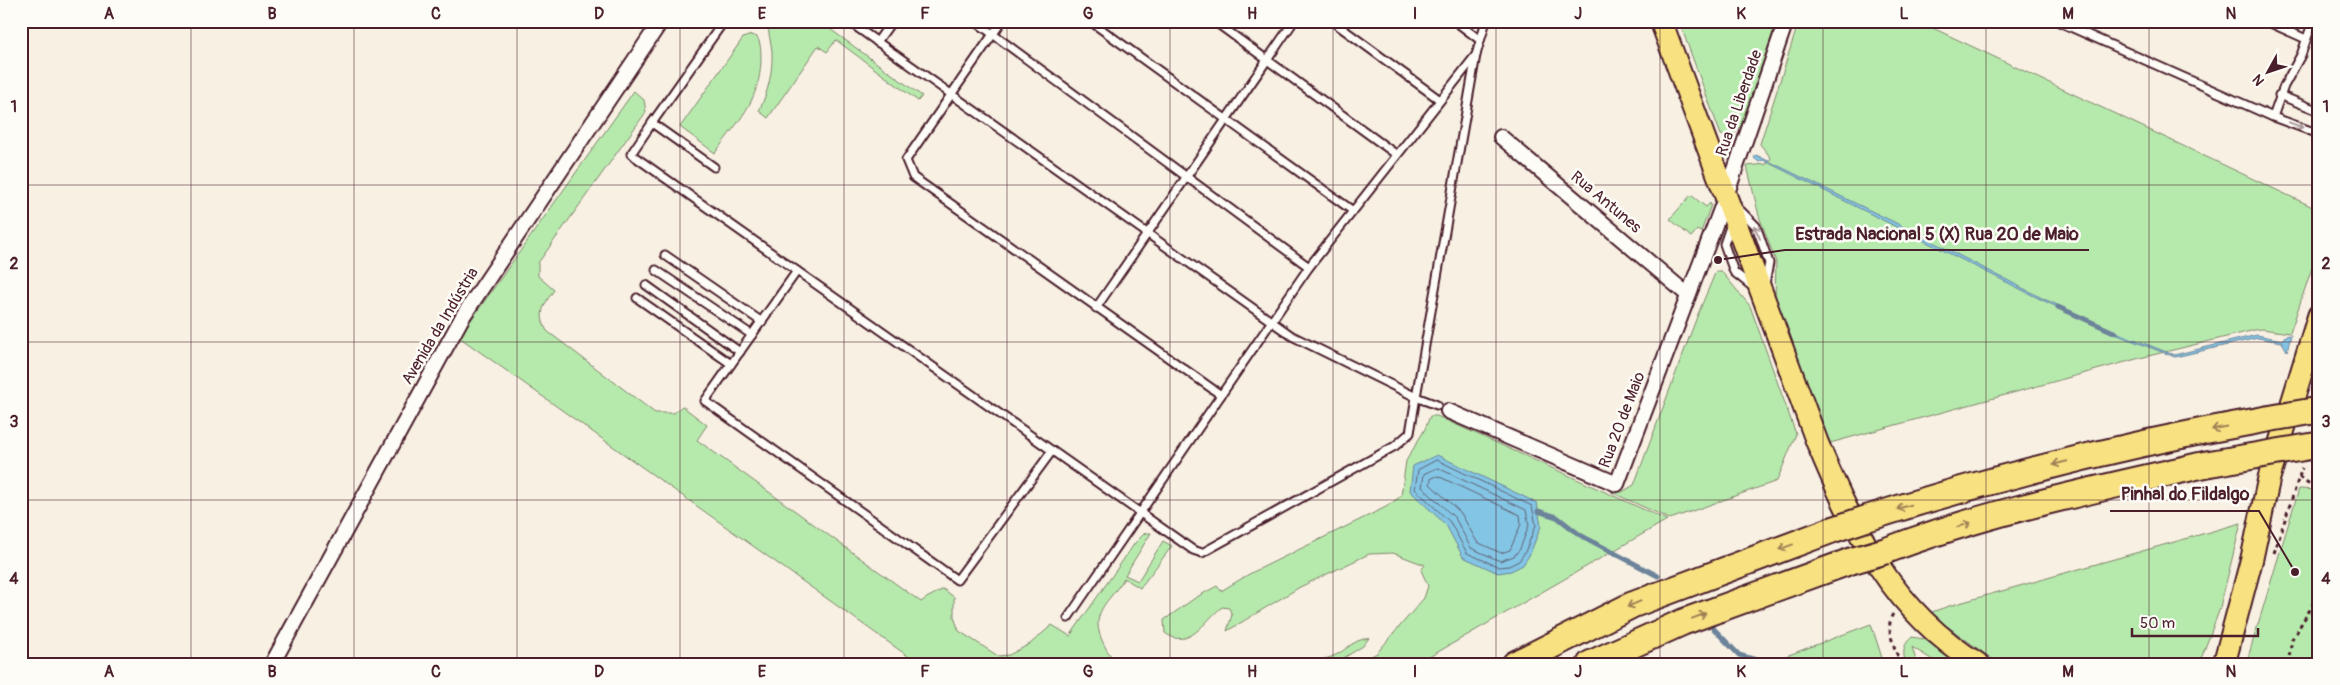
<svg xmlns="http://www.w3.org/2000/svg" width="2340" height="685" viewBox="0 0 2340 685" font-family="Pangolin,sans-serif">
<rect width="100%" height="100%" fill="#f7f0e3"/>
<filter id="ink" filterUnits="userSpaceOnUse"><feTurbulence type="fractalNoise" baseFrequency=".02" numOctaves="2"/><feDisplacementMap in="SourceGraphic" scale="10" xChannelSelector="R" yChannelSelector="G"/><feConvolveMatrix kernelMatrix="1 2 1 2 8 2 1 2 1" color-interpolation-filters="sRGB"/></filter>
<g filter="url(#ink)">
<!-- green -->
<g fill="#b6eaac" stroke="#80846c">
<path d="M 771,21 L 819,21 L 922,96 L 918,101 L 836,40 L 827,52 L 818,46 L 768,118 L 759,111 C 768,92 773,72 772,51 C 771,42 768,33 768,23 Z"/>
<path d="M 1679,21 L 1777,21 L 1741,126 L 1731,137 L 1721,135 Z"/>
<path d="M 1799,21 L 1918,21 L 2319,210 L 2319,247 L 2290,333 L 2262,329 L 2255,330 L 2140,358 L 1830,443 L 1775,298 L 1776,262 L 1759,216 L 1747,166 L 1767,164 L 1771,158 L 1760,144 Z"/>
<path d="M 751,35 L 757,37 C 761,43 761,52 761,60 C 760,101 738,121 715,153 L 680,127 L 743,38 Z"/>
<path d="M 634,91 L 644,100 L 646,112 L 538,263 L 538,276 L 554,290 C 544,304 537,314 547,331 L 655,413 L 674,413 L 682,406 L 707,425 L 697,440 L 921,602 C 928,596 936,594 943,589 L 954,597 L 954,617 L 959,631 L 998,656 L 1009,655 L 1030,644 L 1052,625 L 1070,636 L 1135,543 L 1145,533 L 1151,533 L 1125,575 L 1138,581 L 1163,541 L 1172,546 L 1140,588 L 1124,578 C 1112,600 1090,610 1101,638 C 1106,649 1109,656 1119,664 L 919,664 L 459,337 Z"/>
<path d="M 1691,195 L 1706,207 L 1710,203 L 1711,205 L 1701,232 L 1697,230 L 1691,237 L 1670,219 Z"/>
<path d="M 1716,271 L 1721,271 L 1750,306 L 1796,434 L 1777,481 L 1670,519 L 1611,492 L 1622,492 L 1634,485 L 1698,314 Z"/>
<path d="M 1430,416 L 1437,416 L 1667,520 L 1417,664 L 1356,664 L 1377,653 L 1424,598 L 1428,586 L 1421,570 L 1425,565 L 1393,553 L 1369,554 L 1300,587 L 1227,631 L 1232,615 L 1229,608 L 1222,607 C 1204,621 1189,651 1165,633 L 1164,620 L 1195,598 L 1217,586 L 1221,591 L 1251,573 L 1386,507 L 1401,496 L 1406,461 L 1425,429 Z"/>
<path d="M 2299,489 L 2319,490 L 2319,664 L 2246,664 Z"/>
<path d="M 2241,523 L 2219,611 L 2199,664 L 1999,664 L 1929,613 L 1949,606 Z"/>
<path d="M 1871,624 L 1884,664 L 1765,664 Z"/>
<path d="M 1912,637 L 1924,639 L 1958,664 L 1939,664 L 1912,647 L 1917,664 L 1906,664 C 1902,653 1903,644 1912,637 Z"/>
<path d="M 1369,638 L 1363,646 L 1334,664 L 1300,664 C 1310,659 1321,661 1331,657 C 1346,652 1351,640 1369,638 Z"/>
</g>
<!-- water -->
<g fill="#83c5e4" stroke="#6c839a">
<path d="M 1756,155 L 1894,222 L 2042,298 L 2121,334 L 2174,355 L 2257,335 L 2282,340 L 2285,336 L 2291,335 L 2287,351 L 2282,342 L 2258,338 L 2175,357 L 2120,336 L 2040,299 L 1763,160 L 1759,162 L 1754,158 Z"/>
<path d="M 1437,455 L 1537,503 L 1541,526 L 1530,554 L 1523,565 L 1511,571 L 1498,573 L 1463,557 L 1446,525 L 1410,491 L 1413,466 Z"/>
</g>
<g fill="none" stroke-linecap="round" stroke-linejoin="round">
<!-- shore -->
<g stroke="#616175" stroke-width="1">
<path d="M 1437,460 L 1532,506 L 1536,525 L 1525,552 L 1519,561 L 1509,566 L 1499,567 L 1467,553 L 1450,522 L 1415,489 L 1418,470 Z"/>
<path d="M 1438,468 L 1526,510 L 1529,525 L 1520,549 L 1514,556 L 1500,561 L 1471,548 L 1455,518 L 1422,487 L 1424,474 Z"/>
<path d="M 1438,476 L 1520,515 L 1521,524 L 1510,550 L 1501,553 L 1477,542 L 1461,513 L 1430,484 L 1431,479 Z"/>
</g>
<!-- stream -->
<g stroke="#6c839a" stroke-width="5">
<path d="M 2058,307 L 2116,333"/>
<path d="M 1538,511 L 1557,517 L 1580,535 L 1658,576"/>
<path d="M 1713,628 L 1739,655 L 1770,664"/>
</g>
<!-- service casing -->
<g stroke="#4a1f2b" stroke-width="11">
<g id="service">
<path d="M 975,21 L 1309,267"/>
<path d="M 1002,21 L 906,160 L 913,177 L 1221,395"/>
<path d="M 1090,21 L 1353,211"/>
<path d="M 1214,21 L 1397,155"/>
<path d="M 1332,21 L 1440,100"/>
<path d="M 1455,21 L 1480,40"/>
<path d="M 2057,21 L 2273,117 L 2319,134"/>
<path d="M 2266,21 L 2306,39"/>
<path d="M 877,42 L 892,21"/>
<path d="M 2279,95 L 2319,111"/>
<path d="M 2273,117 L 2284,86 L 2301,55 L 2313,21"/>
<path d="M 652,123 L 631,154 L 1193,550 L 1202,553 L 1395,446 L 1410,433 L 1416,397 L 1292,336 L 848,21"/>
<path d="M 714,167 L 652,123 L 724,21"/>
<path d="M 1739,209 L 1756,226 L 1760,237 L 1769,263 L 1765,284"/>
<path d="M 1731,224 L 1724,244 L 1734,272 L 1754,288"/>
<path d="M 665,255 L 762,322"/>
<path d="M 656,270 L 752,335"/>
<path d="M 797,271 L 705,401 L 957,580 L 1052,451"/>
<path d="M 646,285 L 740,352"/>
<path d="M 637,298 L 731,364"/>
<path d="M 1096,308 L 1294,21"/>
<path d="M 1437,405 L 1416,397 L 1476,55 L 1486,21"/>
<path d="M 1068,618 L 1309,267 L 1476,55"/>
</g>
</g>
<!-- minor casing -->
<g stroke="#4a1f2b" stroke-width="18">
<g id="minor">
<path d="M 1501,137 L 1688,295"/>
<path d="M 1448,411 L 1617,484 L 1726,196 L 1786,21"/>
<path d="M 272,664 L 463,316 L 661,21"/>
</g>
</g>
<!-- primary casing -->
<g stroke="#4a1f2b" stroke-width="25">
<g id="primary">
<path d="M 1661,21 L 1817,442 C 1855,533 1892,610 1978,664"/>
<path d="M 2224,664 L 2252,558 L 2269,478 L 2319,315"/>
</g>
</g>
<!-- motorway casing -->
<g stroke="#4a1f2b" stroke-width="29">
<g id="motorway">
<path d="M 1868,518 C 1999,476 2131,443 2267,419"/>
<path d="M 1885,551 C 1989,511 2099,489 2207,464"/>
<path d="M 1515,664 L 1632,605 L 1832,530"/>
<path d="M 1590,664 L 1683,622 L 1851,561"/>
</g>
</g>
<!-- path -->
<g stroke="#4a1f2b" stroke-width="3" stroke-dasharray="4 4" stroke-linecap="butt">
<path d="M 2299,477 L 2319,490"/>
<path d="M 2274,553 L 2302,468"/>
<path d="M 1893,614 C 1884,627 1896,651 1901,664"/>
<path d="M 2288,664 L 2292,639 L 2319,595"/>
</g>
<!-- service -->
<use href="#service" stroke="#fdfcf7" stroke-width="7"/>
<!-- minor -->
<use href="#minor" stroke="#fdfcf7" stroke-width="14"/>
<!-- primary -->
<use href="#primary" stroke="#f8e181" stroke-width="21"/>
<!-- motorway -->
<use href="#motorway" stroke="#f8e181" stroke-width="25"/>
<!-- motorway-bridge casing -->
<g stroke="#4a1f2b" stroke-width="29" stroke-linecap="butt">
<g id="motorway-bridge">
<path d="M 2267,419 L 2319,410"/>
<path d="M 2207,464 L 2319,445"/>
<path d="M 1832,530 L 1868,518"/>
<path d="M 1851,561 L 1885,551"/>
</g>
</g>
<!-- motorway-bridge -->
<use href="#motorway-bridge" stroke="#f8e181" stroke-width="25"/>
</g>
<!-- one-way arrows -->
<defs><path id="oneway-shaft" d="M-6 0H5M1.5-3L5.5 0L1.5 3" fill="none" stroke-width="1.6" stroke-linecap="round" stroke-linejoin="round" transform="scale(1.25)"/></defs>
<g stroke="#ac999b">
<use href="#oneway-shaft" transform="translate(2296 125) rotate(21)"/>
<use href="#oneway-shaft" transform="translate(1757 232) rotate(-114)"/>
</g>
<g stroke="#a18056">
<use href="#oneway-shaft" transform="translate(2219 428) rotate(169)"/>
<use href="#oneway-shaft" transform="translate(2060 463) rotate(166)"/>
<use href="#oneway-shaft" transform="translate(1904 507) rotate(163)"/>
<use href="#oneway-shaft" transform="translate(1964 525) rotate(-17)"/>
<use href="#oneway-shaft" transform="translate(1786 547) rotate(160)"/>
<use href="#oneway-shaft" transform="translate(1634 604) rotate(157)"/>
<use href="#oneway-shaft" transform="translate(1699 616) rotate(-21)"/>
</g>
</g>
<!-- grid -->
<path fill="none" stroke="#4a1f2b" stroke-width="1" stroke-opacity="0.55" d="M 191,21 L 191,664M 354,21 L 354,664M 517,21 L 517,664M 680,21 L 680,664M 844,21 L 844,664M 1007,21 L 1007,664M 1170,21 L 1170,664M 1333,21 L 1333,664M 1496,21 L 1496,664M 1660,21 L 1660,664M 1823,21 L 1823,664M 1986,21 L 1986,664M 2149,21 L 2149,664M 21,185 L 2319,185M 21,342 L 2319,342M 21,500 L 2319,500"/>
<g text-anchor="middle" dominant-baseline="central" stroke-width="5" stroke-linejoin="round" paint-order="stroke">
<!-- street labels -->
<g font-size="16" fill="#4a1f2b" stroke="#fdfcf7">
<text transform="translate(1739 103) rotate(-71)">Rua da Liberdade</text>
<text transform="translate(1606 202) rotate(40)">Rua Antunes</text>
<text transform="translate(440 326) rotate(-59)">Avenida da Indústria</text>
<text transform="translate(1622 420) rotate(-69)">Rua 20 de Maio</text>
</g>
</g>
<!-- callouts -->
<path fill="none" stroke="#4a1f2b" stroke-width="2" d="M1718 260L1785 250H2089M2295 572L2259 511H2110"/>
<g fill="#4a1f2b" stroke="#fdfcf7" stroke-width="2">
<circle cx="1718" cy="260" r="5"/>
<circle cx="2295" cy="572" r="5"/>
</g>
<g font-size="18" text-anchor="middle" font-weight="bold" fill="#4a1f2b" stroke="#fdfcf7" stroke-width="5" stroke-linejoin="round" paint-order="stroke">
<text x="1937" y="240">Estrada Nacional 5 (X) Rua 20 de Maio</text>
<text x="2185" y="500">Pinhal do Fildalgo</text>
</g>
<!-- margin -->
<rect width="2340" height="685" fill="none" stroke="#fdfcf7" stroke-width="55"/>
<!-- north arrow -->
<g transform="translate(2268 72) rotate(230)" stroke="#fdfcf7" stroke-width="4" paint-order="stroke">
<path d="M0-4L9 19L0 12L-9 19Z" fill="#4a1f2b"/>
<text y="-8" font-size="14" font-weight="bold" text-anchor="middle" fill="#4a1f2b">N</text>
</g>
<!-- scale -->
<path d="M2132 628v8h126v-8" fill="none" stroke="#4a1f2b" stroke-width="2.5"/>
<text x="2140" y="628" font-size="15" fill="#4a1f2b" stroke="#fdfcf7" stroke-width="4" paint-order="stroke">50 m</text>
<rect x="28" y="28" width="2284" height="630" fill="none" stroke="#4a1f2b" stroke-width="2"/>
<g font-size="16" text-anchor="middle" font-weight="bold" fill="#4a1f2b">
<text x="109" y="19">A</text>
<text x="272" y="19">B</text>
<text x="436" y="19">C</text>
<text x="599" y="19">D</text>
<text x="762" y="19">E</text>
<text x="925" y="19">F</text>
<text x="1088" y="19">G</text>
<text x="1252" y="19">H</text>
<text x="1415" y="19">I</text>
<text x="1578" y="19">J</text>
<text x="1741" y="19">K</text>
<text x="1904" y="19">L</text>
<text x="2068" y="19">M</text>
<text x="2231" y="19">N</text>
<text x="14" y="112">1</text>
<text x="2326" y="112">1</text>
<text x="14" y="269">2</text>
<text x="2326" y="269">2</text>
<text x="14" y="427">3</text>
<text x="2326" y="427">3</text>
<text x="14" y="584">4</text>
<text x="2326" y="584">4</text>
<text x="109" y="677">A</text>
<text x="272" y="677">B</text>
<text x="436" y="677">C</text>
<text x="599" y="677">D</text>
<text x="762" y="677">E</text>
<text x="925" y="677">F</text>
<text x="1088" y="677">G</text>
<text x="1252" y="677">H</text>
<text x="1415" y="677">I</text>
<text x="1578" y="677">J</text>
<text x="1741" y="677">K</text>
<text x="1904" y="677">L</text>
<text x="2068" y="677">M</text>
<text x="2231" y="677">N</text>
</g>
</svg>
